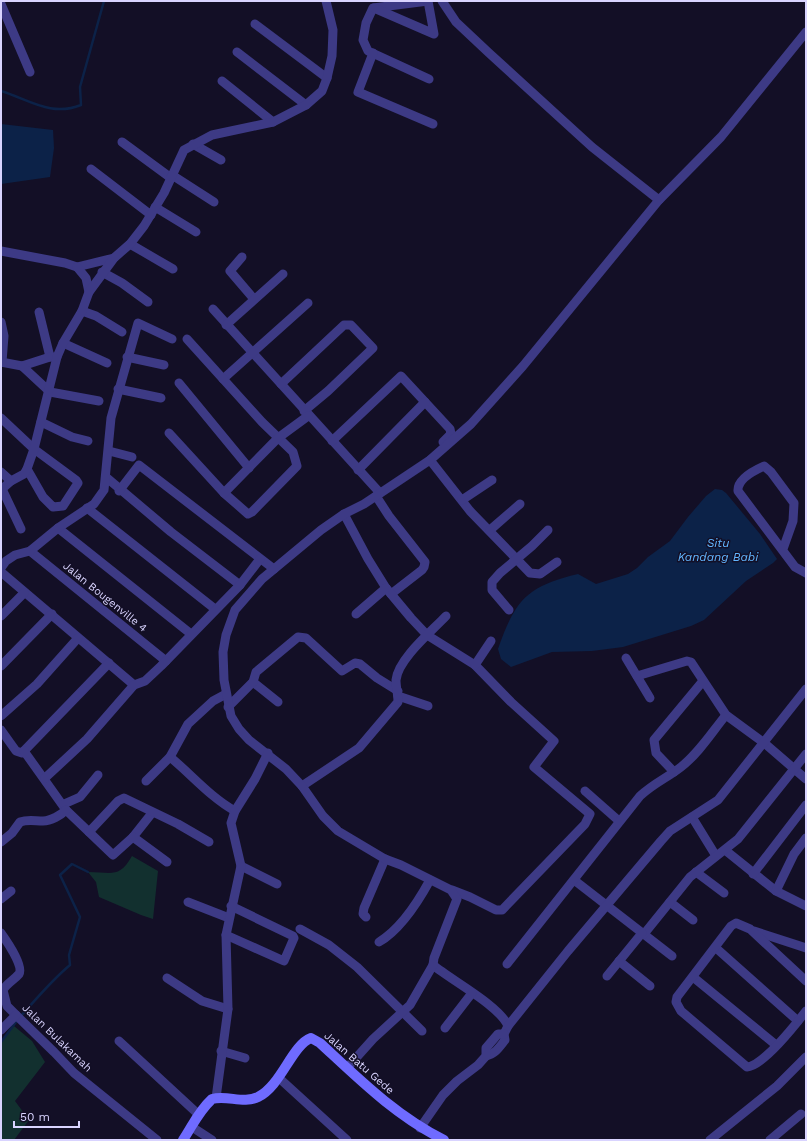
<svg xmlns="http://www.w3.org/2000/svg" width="807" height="1141" viewBox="0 0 807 1141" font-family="'Work Sans',sans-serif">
<rect width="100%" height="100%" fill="#130f26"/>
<!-- green -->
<g fill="#12302f">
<path d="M 132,856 L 158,871 L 153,919 L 141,915 L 99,897 L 96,882 L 88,872 C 111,872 119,879 132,856 Z"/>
<path d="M 14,1026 L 32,1041 L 45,1062 L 15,1101 L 29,1120 L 14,1140 L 1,1140 L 1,1042 Z"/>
</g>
<!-- water -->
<g fill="#0c2248">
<path d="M 1,124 L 53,130 L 54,148 L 50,177 L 1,184 Z"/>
<path d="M 715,489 L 722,490 L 726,493 L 760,534 L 777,559 L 773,563 L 746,581 L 704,620 L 691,626 L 623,647 L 592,651 L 552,652 L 511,667 L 501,659 L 498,649 C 515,600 527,586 578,574 L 596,584 L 628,574 L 637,568 L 648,557 L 670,541 L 688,517 L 706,496 Z"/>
</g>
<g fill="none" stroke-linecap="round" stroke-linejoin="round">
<!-- stream -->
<g stroke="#0c2248" stroke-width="2.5">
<path d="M 1,91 C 30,100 51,117 81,105 L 80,87 L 104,1"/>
<path d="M 21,1016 C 37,998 52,980 70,965 L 69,955 L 80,917 L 60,875 L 72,864 L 88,872"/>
<path d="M 1,1042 L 16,1022"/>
</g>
<!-- street -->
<g stroke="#3d3a85" stroke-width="9">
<path d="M 428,1 L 373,8 L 366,23 L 363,40 L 368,51 L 429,79"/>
<path d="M 442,1 L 456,22 L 489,53 L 592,147 L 659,200"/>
<path d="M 1,4 L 30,72"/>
<path d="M 374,8 L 434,34 L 428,1"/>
<path d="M 255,24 L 327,78"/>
<path d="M 237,52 L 306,105"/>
<path d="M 373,53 L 358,92 L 433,124"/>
<path d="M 222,81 L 273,122"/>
<path d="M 122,142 L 171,178"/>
<path d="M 193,144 L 221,160"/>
<path d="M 91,169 L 151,215"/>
<path d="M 172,175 L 214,202"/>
<path d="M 155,207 L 196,232"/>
<path d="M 130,244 L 173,269"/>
<path d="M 1,251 L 65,263 L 77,267 L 114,258"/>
<path d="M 242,257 L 230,271 L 254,299"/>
<path d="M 77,267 L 86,278 L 89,292"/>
<path d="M 102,272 L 122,283 L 148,302"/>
<path d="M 213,309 L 380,493"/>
<path d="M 82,311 L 96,316 L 122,332"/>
<path d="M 39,312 L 50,357"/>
<path d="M 1,322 L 4,336 L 2,362"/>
<path d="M 226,325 L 283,274"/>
<path d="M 63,343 L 107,363"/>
<path d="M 127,357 L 164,365"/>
<path d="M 1,362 L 22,366 L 50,357 L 57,357"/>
<path d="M 22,366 L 50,392 L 99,401"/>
<path d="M 223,379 L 308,303"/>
<path d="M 179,383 L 249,468"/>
<path d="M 281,384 L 344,325 L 351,325 L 373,348 L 328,391 L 304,411"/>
<path d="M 118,389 L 161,398"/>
<path d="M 1,418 L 34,449 L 76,480 L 78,483 L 63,506 L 53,507 L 43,497 L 27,469"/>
<path d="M 41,422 L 72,437 L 88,441"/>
<path d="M 169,433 L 224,493 L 248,514 L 252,512 L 297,466 L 293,452 L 262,422 L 187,339"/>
<path d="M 332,441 L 401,376 L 450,429 L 451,434 L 443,442"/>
<path d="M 109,451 L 132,457"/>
<path d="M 430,460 L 470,511 L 530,573 L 540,574 L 557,562"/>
<path d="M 358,470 L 425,402"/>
<path d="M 1,472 L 11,481"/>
<path d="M 107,478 L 171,532 L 240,585"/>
<path d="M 2,489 L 21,529"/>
<path d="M 1,490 L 11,481 L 24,474 L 27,469 L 34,449 L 57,357 L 63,343 L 82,311 L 89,292 L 114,258 L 130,244 L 144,226 L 164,193 L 184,150 L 212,135 L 273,122 L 306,105 L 322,91 L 327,78 L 332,56 L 333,30 L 326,1"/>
<path d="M 119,491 L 139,465 L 274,569"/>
<path d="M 224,493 L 278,438 L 308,416"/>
<path d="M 376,496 L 389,516 L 425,562 L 424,567 L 422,570 L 391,594"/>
<path d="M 462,500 L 492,480"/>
<path d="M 87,508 L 215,609"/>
<path d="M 344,514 L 368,559 L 386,588 L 411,618 L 427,635 L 475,665 L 511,702 L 554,741 L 534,767 L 590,814 L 585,824 L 502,910 L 496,910 L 470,897 L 452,890"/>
<path d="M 58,528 L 191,634"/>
<path d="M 490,530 L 520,504"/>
<path d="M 783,549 L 793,521 L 794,503 L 771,472 L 764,466 C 755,470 737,479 738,491 L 795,567 L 806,573"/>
<path d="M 30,551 L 166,661"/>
<path d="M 1,568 L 6,561 L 15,555 L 30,551 L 58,528 L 94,504 L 104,490 L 111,418 L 138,323 L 172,339"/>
<path d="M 1,572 L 134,685"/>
<path d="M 509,610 L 492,590 L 492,582 L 500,573 L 532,546 L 548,530"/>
<path d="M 356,614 L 386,588"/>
<path d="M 1,616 L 24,593"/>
<path d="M 626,658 L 650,698"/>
<path d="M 475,665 L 491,641"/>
<path d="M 1,666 L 52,614"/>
<path d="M 637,676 L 687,661 L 691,662 L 726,715 L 763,742 L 806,779"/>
<path d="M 253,682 L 278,702"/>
<path d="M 398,696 L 428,706"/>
<path d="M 228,707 L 253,682 L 256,672 L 298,637 L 306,638 L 342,671 L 355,663 L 360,664 L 377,678 L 398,691"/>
<path d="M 1,716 L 37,684 L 78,638"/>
<path d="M 1,730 L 16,751 L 22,753 L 109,663"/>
<path d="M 24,751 L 66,810 L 113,855 L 133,837 L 152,813"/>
<path d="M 170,757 C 192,775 210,797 235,811"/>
<path d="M 674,772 L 656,753 L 654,740 L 703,681"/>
<path d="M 45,778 L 87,739 L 134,685 L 145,681 L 161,666 L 240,585 L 260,559"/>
<path d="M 146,781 L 170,757 L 188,724 L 213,701 L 226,694"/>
<path d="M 302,786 L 359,748 L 398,702 C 398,695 396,687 396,680 C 398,659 432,631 446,616"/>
<path d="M 585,791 L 619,821"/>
<path d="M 64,804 L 80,797 L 98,775"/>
<path d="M 692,817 L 716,856"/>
<path d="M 89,832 L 118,801 L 124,798 L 178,824 L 209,842"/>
<path d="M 133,837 L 167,862"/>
<path d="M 1,842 L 12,833 L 20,822 C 28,819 35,821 43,821 C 51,821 61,815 66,810"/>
<path d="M 725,850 L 776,891 L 806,906"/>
<path d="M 241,866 L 277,884"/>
<path d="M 696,872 L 724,893"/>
<path d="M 753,874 L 806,805"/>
<path d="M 574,880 L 672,956"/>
<path d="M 776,891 L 794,854 L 806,838"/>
<path d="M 1,899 L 11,891"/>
<path d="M 188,902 L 229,918"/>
<path d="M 670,902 L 693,920"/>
<path d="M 366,917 L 363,914 L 364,908 L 385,859"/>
<path d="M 300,929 L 329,945 L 357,967 L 422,1031"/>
<path d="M 754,931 L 806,948"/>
<path d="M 1,933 C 6,940 24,966 19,974 C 14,980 7,983 3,990 L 7,1006 L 16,1015 L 54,1052 L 74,1073 L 157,1140"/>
<path d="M 644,934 L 690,877 L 738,839 L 806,754"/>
<path d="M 226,935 L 284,961 L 294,938 L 293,936 L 231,906"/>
<path d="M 379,942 C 401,929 418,902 430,880"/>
<path d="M 716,948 L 798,1021"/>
<path d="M 619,961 L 650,986"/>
<path d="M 507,964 L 640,796 C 654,783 667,778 681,767 C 699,753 712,732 726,715"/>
<path d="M 433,965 C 451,980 500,1006 508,1026"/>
<path d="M 607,976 L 642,933"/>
<path d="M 693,977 L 776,1045"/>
<path d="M 167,978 L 202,1001 L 228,1009"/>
<path d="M 806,981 L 750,929 L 736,923 L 731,926 L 677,997 L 676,1002 L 681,1011 L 747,1067 C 763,1066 796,1024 806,1011"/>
<path d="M 445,1028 L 472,993"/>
<path d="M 1,1030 L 16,1015"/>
<path d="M 119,1041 L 198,1114"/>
<path d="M 221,1051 L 245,1058"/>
<path d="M 486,1056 C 495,1054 499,1048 505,1040 L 504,1034 L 508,1026 L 568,951 L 661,841 L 670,831 L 718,800 L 806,689"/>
<path d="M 347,1068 L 373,1039 L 410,1005 L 433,965 L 434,958 L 457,899 L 451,890 L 401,865 L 385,859 L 338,831 L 323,816 L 302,786 L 286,769 L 249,740 L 239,729 L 231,716 L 224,680 L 223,652 L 226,635 L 235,610 L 262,579 L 321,530 L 344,514 L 364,504 L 430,460 L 471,424 L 523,366 L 659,200 L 721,137 L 806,32"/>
<path d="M 279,1078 L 347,1140"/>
<path d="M 216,1098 L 228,1009 L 226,935 L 241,866 L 231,823 L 235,811 L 255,779 L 268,753"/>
<path d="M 192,1127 L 212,1140"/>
<path d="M 420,1128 L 443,1095 L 457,1081 L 478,1065 L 486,1056 L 486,1048 L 498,1034 L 504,1034"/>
<path d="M 710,1140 L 777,1086 L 806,1057"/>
<path d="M 770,1140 L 801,1114"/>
</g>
<!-- secondary -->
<path stroke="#6f6bff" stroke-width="10" d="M 183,1140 C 193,1125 198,1112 212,1099 C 227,1095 244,1104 258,1097 C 281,1086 292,1045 311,1038 L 320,1043 C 360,1080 395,1115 444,1140"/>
</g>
<g text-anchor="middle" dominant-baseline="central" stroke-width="3" stroke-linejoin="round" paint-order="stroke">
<!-- street labels -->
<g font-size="11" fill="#d9d4ff" stroke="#130f26">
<text transform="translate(105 597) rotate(39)">Jalan Bougenville 4</text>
<text transform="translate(57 1038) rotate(44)">Jalan Bulakamah</text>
<text transform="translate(359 1063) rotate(41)">Jalan Batu Gede</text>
</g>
<!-- water labels -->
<g font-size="12" font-style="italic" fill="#62b6ff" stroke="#130f26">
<text x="718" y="543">Situ<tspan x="718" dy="14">Kandang Babi</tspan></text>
</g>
</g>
<!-- border -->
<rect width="807" height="1141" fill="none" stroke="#d9d4ff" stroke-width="4"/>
<!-- scale -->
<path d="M14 1121v6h65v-6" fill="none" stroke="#d9d4ff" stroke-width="2"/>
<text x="20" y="1121" font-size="12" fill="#d9d4ff" stroke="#130f26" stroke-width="3" paint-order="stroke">50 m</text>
</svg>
